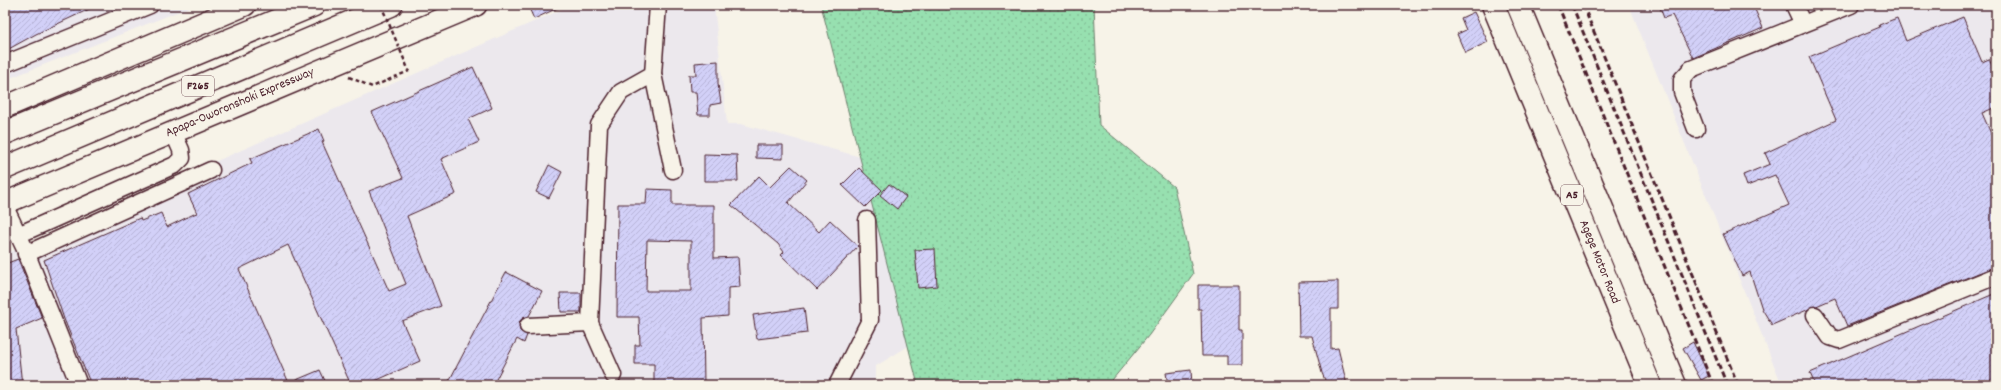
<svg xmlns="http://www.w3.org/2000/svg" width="2001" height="390" viewBox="0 0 2001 390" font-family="Dekko,sans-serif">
<defs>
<pattern id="grass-dots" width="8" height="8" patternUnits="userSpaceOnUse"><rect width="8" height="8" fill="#97e0b0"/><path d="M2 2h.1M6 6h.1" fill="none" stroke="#84c098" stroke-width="1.8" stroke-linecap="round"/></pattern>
<pattern id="building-hatch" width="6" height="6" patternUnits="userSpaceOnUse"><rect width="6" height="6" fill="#d2d0f8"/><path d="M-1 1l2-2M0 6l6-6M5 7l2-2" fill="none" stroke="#b6b2d5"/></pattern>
</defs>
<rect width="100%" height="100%" fill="#f7f3e8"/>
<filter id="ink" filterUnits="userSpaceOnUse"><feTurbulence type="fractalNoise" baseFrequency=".025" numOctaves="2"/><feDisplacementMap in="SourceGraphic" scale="8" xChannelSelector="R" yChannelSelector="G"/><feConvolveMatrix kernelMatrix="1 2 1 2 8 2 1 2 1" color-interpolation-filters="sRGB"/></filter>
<g filter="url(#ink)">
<!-- built -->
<g fill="#ece8ed">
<path d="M 5,5 L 195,5 L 5,80 Z"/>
<path d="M 572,5 L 714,5 L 727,124 L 741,124 L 886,164 L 915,342 L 876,366 L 874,385 L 5,385 L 5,254 Z"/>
<path d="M 1629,5 L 1996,5 L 1996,385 L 1782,385 Z"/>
</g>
<!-- grass -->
<path fill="url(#grass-dots)" stroke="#70806e" d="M 821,5 L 1094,5 L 1099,125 L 1174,187 L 1193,274 L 1149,335 L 1108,385 L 918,385 Z"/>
<!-- building -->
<g fill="url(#building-hatch)" stroke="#4a1f2b" fill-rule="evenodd">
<path d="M 14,5 L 98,5 L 36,34 L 5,51 L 5,10 Z"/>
<path d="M 536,5 L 564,5 L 534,19 L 529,8 Z"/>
<path d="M 1659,5 L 1753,5 L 1763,28 L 1693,58 L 1672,15 L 1664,18 Z"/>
<path d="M 1474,12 L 1488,42 L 1465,53 L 1457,34 L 1466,30 L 1461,18 Z"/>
<path d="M 1963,17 L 1982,62 L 1989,59 L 1996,75 L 1996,107 L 1982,113 L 1996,145 L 1996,165 L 1991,167 L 1996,181 L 1996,266 L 1847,326 L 1835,298 L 1772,325 L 1762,309 L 1750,272 L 1742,276 L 1723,234 L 1789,205 L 1775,175 L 1747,186 L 1743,175 L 1770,164 L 1765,153 L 1836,120 L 1809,57 L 1880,27 L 1879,25 L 1897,18 L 1906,41 Z"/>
<path d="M 718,61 L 718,84 L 721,103 L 710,105 L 710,115 L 698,115 L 696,92 L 690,92 L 689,75 L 696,75 L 695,63 Z"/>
<path d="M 473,67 L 492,108 L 468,119 L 479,142 L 441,159 L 456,194 L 407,216 L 441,306 L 402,321 L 420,361 L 366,385 L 351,385 L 288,245 L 239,269 L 289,383 L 320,370 L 327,385 L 91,385 L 64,319 L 44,260 L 140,218 L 141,221 L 161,213 L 167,227 L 194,214 L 197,213 L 188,194 L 252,163 L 250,159 L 319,129 L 324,141 L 322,142 L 389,291 L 406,284 L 369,191 L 403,178 L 372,112 Z"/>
<path d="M 756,145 L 783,145 L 783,159 L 756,158 Z"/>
<path d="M 704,154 L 737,155 L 738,181 L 704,181 Z"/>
<path d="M 549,165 L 562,172 L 549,198 L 536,192 Z"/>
<path d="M 791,166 L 807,180 L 788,203 L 819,232 L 830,220 L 858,246 L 817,290 L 781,255 L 784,252 L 778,244 L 731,205 L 759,176 L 770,187 Z"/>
<path d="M 859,168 L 882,190 L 865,207 L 842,185 Z"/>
<path d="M 889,184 L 906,197 L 897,209 L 880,195 Z"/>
<path d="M 647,189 L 672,190 L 672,205 L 714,205 L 714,258 L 738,257 L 740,287 L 728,288 L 728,316 L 703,318 L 704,385 L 654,385 L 654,364 L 635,364 L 635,345 L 640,345 L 639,317 L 617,317 L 618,204 L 646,204 ZM 647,240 L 691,241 L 691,291 L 646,291 Z"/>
<path d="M 935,249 L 937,286 L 918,288 L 915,250 Z"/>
<path d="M 18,259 L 42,318 L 16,329 L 22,385 L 5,385 L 5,301 L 8,301 L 5,295 L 5,264 Z"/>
<path d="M 506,272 L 542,291 L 529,316 L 523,318 L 519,322 L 520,331 L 527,335 L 524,343 L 517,339 L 493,385 L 447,385 Z"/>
<path d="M 1338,281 L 1338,309 L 1331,309 L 1331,349 L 1338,348 L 1347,385 L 1327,385 L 1322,373 L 1312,336 L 1299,336 L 1298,282 Z"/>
<path d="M 1198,285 L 1239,285 L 1239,330 L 1242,330 L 1242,365 L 1227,365 L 1227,356 L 1202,356 L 1201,309 L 1198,309 Z"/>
<path d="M 560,293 L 581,293 L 581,312 L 561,312 Z"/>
<path d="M 1996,293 L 1996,385 L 1815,385 L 1810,373 Z"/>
<path d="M 804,308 L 807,333 L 757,339 L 753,315 Z"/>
<path d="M 1693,342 L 1709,376 L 1701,380 L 1683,348 Z"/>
<path d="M 1191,370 L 1192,385 L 1168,385 L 1166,373 Z"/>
</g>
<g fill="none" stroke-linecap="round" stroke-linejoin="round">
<!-- minor casing -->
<g stroke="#4a1f2b" stroke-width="19">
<g id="minor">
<path d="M 1794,5 L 1803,24"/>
<path d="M 5,64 L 150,5"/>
<path d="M 653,74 L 673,170"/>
<path d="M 1696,129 L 1682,92 L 1682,79 L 1691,69 L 1851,5"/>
<path d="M 5,207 L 24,247 L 79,385"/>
<path d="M 18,235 L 175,165 L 182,158 L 181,150 L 173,132"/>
<path d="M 26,254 L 211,170"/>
<path d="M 1815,315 L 1830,337 L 1839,340 L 1996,276"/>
<path d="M 528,326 L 590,323"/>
<path d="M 613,375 L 590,323 L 599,125 L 621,92 L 653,74 L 658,5"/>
<path d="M 837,385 L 870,320 L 867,220"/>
</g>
</g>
<!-- major casing -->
<g stroke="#4a1f2b" stroke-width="24">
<g id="major">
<path d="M 5,107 L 245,5"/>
<path d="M 5,203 L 476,5"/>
</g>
</g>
<!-- highway casing -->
<g stroke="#4a1f2b" stroke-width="25">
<g id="highway">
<path d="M 1493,5 L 1650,385"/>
<path d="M 1518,5 L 1675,385"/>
<path d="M 5,133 L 314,5"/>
<path d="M 5,168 L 391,5"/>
</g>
</g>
<!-- path -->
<path stroke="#4a1f2b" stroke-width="2.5" stroke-dasharray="4 3" stroke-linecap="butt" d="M 349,77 L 372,87 L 409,71"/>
<!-- minor -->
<use href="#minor" stroke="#f7f3e8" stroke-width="16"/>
<!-- major -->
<use href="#major" stroke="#f7f3e8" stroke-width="21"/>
<!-- highway -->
<use href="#highway" stroke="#f7f3e8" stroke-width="22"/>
<!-- rail -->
<g stroke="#4a1f2b" stroke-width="3" stroke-dasharray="6 3" stroke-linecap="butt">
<path d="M 1558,5 L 1713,385"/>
<path d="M 1572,5 L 1727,385"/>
<path d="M 1583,5 L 1738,385"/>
</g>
<!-- path-bridge -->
<path stroke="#4a1f2b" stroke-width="2.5" stroke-dasharray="4 3" stroke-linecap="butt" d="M 381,5 L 409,71"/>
</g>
</g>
<g text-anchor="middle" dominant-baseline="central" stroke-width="4" stroke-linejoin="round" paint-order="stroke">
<!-- shield labels -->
<g fill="#f7f3e8" stroke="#7e5f64" stroke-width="1">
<rect x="182" y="76" width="32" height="20" rx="3"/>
<rect x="1561" y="185" width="22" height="20" rx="3"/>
</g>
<g font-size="12" font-weight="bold" fill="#4a1f2b">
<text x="198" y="86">F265</text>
<text x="1572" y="195">A5</text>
</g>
<!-- street labels -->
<g font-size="13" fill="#4a1f2b" stroke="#f7f3e8">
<text transform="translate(240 103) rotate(-23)">Apapa-Oworonshoki Expressway</text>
<text transform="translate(1599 262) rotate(68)">Agege Motor Road</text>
</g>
</g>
<!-- margin -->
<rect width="2001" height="390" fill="none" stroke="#f7f3e8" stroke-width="20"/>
<rect x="10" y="10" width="1981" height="370" fill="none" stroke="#4a1f2b" stroke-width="1.5" filter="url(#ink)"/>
</svg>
